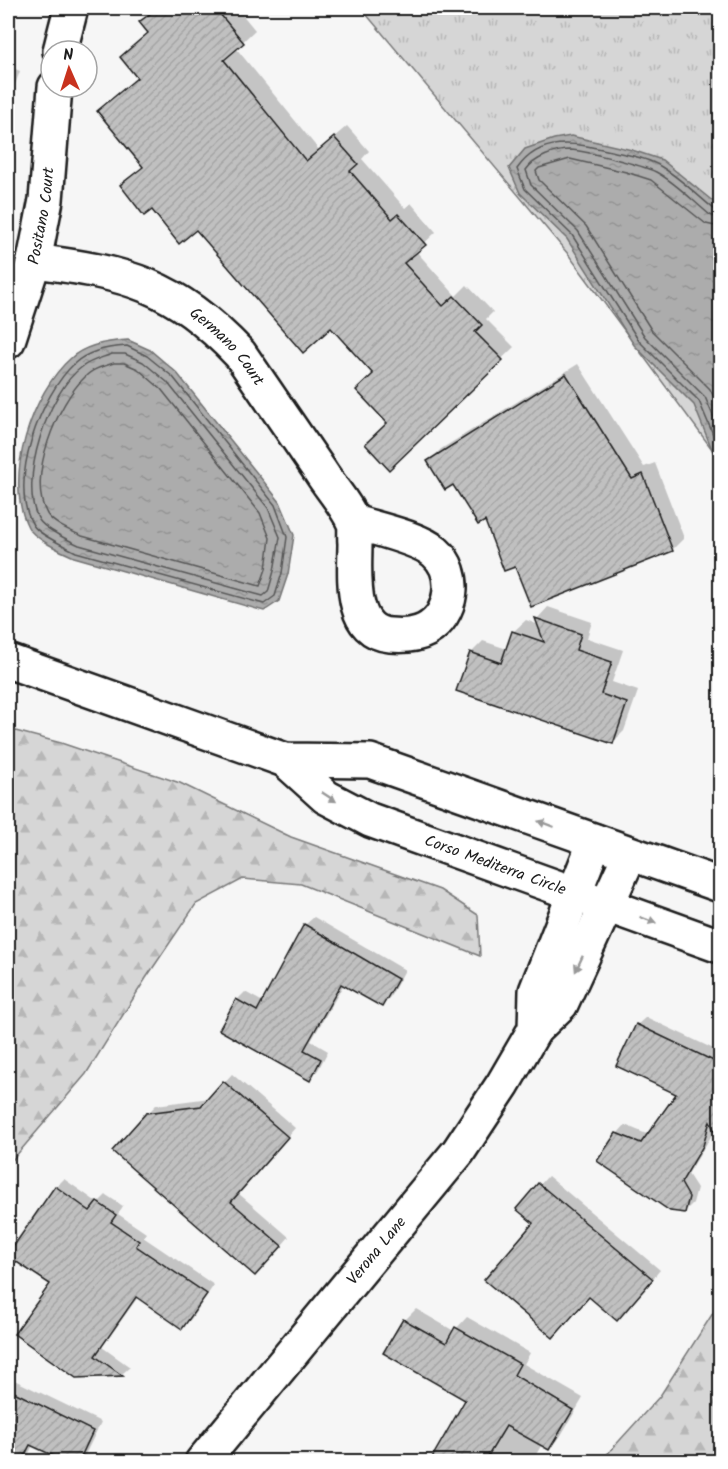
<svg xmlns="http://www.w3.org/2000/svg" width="728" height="1469" viewBox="0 0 728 1469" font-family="Kalam,sans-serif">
<defs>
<pattern id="grass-tufts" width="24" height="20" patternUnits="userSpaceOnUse" patternTransform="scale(1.5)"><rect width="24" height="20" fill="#d6d6d6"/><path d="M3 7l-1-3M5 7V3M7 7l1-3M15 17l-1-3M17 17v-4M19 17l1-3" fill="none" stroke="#b7b7b7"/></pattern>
<pattern id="forest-firs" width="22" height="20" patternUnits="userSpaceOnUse" patternTransform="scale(1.5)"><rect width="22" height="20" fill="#d6d6d6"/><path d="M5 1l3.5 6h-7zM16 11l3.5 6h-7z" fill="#b7b7b7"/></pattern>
<pattern id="water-ripples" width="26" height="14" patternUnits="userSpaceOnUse" patternTransform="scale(1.5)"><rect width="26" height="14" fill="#acacac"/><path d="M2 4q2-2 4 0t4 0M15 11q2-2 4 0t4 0" fill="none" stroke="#939393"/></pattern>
<pattern id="building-hatch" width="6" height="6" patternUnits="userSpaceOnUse" patternTransform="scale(1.5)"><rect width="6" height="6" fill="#c0c0c0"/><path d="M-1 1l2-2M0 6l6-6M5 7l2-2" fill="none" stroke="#a4a4a4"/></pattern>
</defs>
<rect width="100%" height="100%" fill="#f6f6f6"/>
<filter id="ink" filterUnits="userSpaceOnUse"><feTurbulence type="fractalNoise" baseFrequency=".0167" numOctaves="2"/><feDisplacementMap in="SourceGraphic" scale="12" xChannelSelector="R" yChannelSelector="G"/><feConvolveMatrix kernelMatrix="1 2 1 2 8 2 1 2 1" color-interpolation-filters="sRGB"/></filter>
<g filter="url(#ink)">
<!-- grass -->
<path fill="url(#grass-tufts)" stroke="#797979" stroke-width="1.5" d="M 361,8 L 720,8 L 720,460 L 568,254 Z"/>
<!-- forest -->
<g fill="url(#forest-firs)" stroke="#797979" stroke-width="1.5">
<path d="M 8,729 L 61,743 L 180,783 L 291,837 L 440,890 L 478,915 L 480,956 L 301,884 L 243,879 L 196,904 L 146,978 L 86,1074 L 8,1165 Z"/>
<path d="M 720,1302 L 720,1461 L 601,1461 L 660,1396 Z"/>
</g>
<!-- water -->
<g fill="url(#water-ripples)" stroke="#727272" stroke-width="1.5">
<path d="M 571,136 L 632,150 L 662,160 L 720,207 L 720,469 L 694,405 L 634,345 L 567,239 L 520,193 L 509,168 L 525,149 L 554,139 Z"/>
<path d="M 128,340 L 150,350 L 177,373 L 280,502 L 294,535 L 288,574 L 279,601 L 264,611 L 74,557 C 62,552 33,538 28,527 C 3,478 32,392 71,358 C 86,344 109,341 128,340 Z"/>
</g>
<!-- shadow -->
<g fill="#0003">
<path d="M 157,8 L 237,8 L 255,30 L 236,48 L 319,150 L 347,126 L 369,151 L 362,159 L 405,208 L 411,203 L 436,232 L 416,251 L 456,296 L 467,285 L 493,312 L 486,319 L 514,347 L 389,467 L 389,423 L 375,373 L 331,326 L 196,228 L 99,111 L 138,76 L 122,57 L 149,32 L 141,22 Z"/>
<path d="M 8,25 L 12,26 L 8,38 Z"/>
<path d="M 8,66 L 20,71 L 8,104 Z"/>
<path d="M 8,159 L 15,161 L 8,183 Z"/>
<path d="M 578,364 L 644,467 L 655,463 L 684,538 L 672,550 L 516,565 L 486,519 L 453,483 L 429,461 L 441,449 Z"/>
<path d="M 548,607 L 592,622 L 587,638 L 623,650 L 612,682 L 638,691 L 624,731 L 612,743 L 471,653 L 483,641 L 507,649 L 513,632 L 526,620 L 539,625 L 537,619 Z"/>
<path d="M 314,917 L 405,970 L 390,997 L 382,1005 L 344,984 L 311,1041 L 328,1051 L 318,1070 L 309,1079 L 237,1000 L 245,992 L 263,1002 L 305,925 Z"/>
<path d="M 646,1017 L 720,1052 L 720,1144 L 715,1130 L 688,1174 L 697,1188 L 693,1203 L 685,1211 L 617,1134 L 625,1125 L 649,1135 L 678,1093 L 637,1025 Z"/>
<path d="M 232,1074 L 295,1128 L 238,1193 L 289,1237 L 264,1266 L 147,1114 L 156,1105 L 210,1098 Z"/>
<path d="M 548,1176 L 660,1270 L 626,1311 L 518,1209 Z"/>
<path d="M 64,1179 L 98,1203 L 106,1195 L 123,1206 L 118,1214 L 146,1233 L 143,1237 L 214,1285 L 191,1319 L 182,1327 L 138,1297 L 102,1347 L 130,1367 L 122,1374 L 77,1377 L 52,1284 L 56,1187 Z"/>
<path d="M 416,1309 L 454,1331 L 467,1317 L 530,1353 L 524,1364 L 583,1398 L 560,1437 L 549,1448 L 542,1444 L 532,1462 L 431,1462 L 467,1399 L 385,1353 L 405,1320 Z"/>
<path d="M 8,1377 L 101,1422 L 84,1457 L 79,1462 L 68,1462 L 33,1445 L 25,1462 L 8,1462 Z"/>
</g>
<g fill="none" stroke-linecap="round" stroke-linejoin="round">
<!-- shore -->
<g stroke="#565656" stroke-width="1.5">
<path d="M 720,211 L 714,209 C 697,195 679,177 660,166 C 647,158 629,155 615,152 C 579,144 542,133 517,169 L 525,189 L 572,235 L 639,341 L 699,401 L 720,451"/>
<path d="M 720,218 L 710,215 C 693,201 675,182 656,172 C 642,165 586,151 570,150 C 555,150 534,158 526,170 L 531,185 L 578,231 L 645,337 L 705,397 L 720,432"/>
<path d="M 720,227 L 706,224 L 651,180 L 626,172 L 570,159 L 539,168 L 536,171 L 539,180 L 586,226 L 652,331 L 710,389 L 720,410"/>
<path d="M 127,346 L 147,356 L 173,377 L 275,505 L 287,537 L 282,573 L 275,596 L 264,604 L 76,552 C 65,546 39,535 33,525 C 7,482 41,394 75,363 C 88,351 109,347 127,346 Z"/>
<path d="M 112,354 L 125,354 L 143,362 L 167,382 L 268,508 L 280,537 L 274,571 L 268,592 L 263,596 L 79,545 C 68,540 45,529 39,520 C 17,483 49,390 82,367 C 91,360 102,358 112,354 Z"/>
<path d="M 114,363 L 124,363 L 138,369 L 161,389 L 260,513 L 270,538 L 266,569 L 260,586 L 82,536 C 71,531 53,524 47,514 C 26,478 58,402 85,377 C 92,369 104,366 114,363 Z"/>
</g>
</g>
<!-- building -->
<g fill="url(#building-hatch)" stroke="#1c1c1c" stroke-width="1.5">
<path d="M 158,8 L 215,8 L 244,43 L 224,60 L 306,161 L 334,137 L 358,164 L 350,171 L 392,219 L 398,214 L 426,245 L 404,263 L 443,306 L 454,296 L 482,325 L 475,332 L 503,360 L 389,470 L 365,444 L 387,423 L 356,390 L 373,374 L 331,328 L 303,353 L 196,230 L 179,244 L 152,210 L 144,216 L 120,185 L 143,167 L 97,111 L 137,78 L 120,57 L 148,33 L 139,22 Z"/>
<path d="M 566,374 L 632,479 L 643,474 L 673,551 L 531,607 L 515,567 L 504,571 L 485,521 L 478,525 L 453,485 L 445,490 L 427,461 Z"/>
<path d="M 535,618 L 581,634 L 576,650 L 612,662 L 601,694 L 627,703 L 613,744 L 456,691 L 470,652 L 501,663 L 512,631 L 544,642 Z"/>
<path d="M 304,924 L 398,979 L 382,1007 L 341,984 L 304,1050 L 321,1059 L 310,1081 L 219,1030 L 236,999 L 257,1011 Z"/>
<path d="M 636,1024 L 720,1064 L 720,1144 L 710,1121 L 703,1146 L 681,1183 L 689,1197 L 685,1213 L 670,1211 L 597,1161 L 616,1133 L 641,1143 L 676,1094 L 616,1066 Z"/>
<path d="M 223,1081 L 288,1137 L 231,1202 L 282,1246 L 255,1276 L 112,1151 L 146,1113 L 201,1106 Z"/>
<path d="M 538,1183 L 653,1279 L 617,1321 L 589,1297 L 553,1338 L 484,1280 L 533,1223 L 516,1209 Z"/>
<path d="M 55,1186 L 90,1211 L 97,1202 L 116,1215 L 111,1222 L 139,1241 L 136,1246 L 207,1294 L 182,1329 L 136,1297 L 95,1356 L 123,1376 L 76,1378 L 14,1334 L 50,1284 L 15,1261 L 13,1247 Z"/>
<path d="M 403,1319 L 446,1343 L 455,1327 L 520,1364 L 514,1375 L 573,1410 L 549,1450 L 506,1426 L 485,1461 L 430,1461 L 465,1400 L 383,1353 Z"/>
<path d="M 8,1389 L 93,1431 L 79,1461 L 65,1461 L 30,1445 L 22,1461 L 8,1461 Z"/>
</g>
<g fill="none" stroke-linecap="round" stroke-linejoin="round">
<!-- street casing -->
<g stroke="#1c1c1c" stroke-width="38">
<g id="street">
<path d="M 60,51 L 71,8"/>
<path id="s1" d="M 34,261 C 128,273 173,284 240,354 C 267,393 293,432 320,471 C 330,487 345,503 353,521 C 356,527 354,536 355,543 C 355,573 348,632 390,635 C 402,636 415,636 426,630 C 453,615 459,573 435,552 C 419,538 376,529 354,522"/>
<path id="s2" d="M 8,341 L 34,261 L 46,200 L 55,87"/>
<path d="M 8,661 L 285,760 L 370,761 L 720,885"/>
<path id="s3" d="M 285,760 L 326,797 L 370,820 L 720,946"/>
<path d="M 535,1029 L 536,991 L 595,841"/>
<path id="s4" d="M 202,1462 L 458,1152 L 503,1084 L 535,1029 L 561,1004 L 630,854"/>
</g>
</g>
<!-- street -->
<use href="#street" stroke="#fff" stroke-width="33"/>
</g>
<!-- one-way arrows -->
<defs><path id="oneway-solid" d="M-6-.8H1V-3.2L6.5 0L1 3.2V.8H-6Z" transform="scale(1.5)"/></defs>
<g fill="#999">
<use href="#oneway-solid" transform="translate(329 797) rotate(33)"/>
<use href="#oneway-solid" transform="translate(546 824) rotate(-160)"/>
<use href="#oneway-solid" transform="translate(648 920) rotate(20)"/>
<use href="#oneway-solid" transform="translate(579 964) rotate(115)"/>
</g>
</g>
<g text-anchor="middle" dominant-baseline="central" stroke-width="5" stroke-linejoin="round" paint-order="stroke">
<!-- street labels -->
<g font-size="16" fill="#1c1c1c" stroke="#fff">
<text stroke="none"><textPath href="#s2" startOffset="130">Positano Court</textPath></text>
<text stroke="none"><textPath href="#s1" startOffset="218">Germano Court</textPath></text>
<text stroke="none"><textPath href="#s3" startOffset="238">Corso Mediterra Circle</textPath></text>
<text stroke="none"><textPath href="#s4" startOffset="274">Verona Lane</textPath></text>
</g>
</g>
<!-- margin -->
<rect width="728" height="1469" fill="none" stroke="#fff" stroke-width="30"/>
<rect x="15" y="15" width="698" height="1439" fill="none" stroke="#1c1c1c" stroke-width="2" filter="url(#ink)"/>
<!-- north arrow -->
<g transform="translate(69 69) rotate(357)"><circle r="28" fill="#ffffff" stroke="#a4a4a4" stroke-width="1.5"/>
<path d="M0-4.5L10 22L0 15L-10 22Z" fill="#c8321e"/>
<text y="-9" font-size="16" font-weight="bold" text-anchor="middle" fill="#1c1c1c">N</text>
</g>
</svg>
